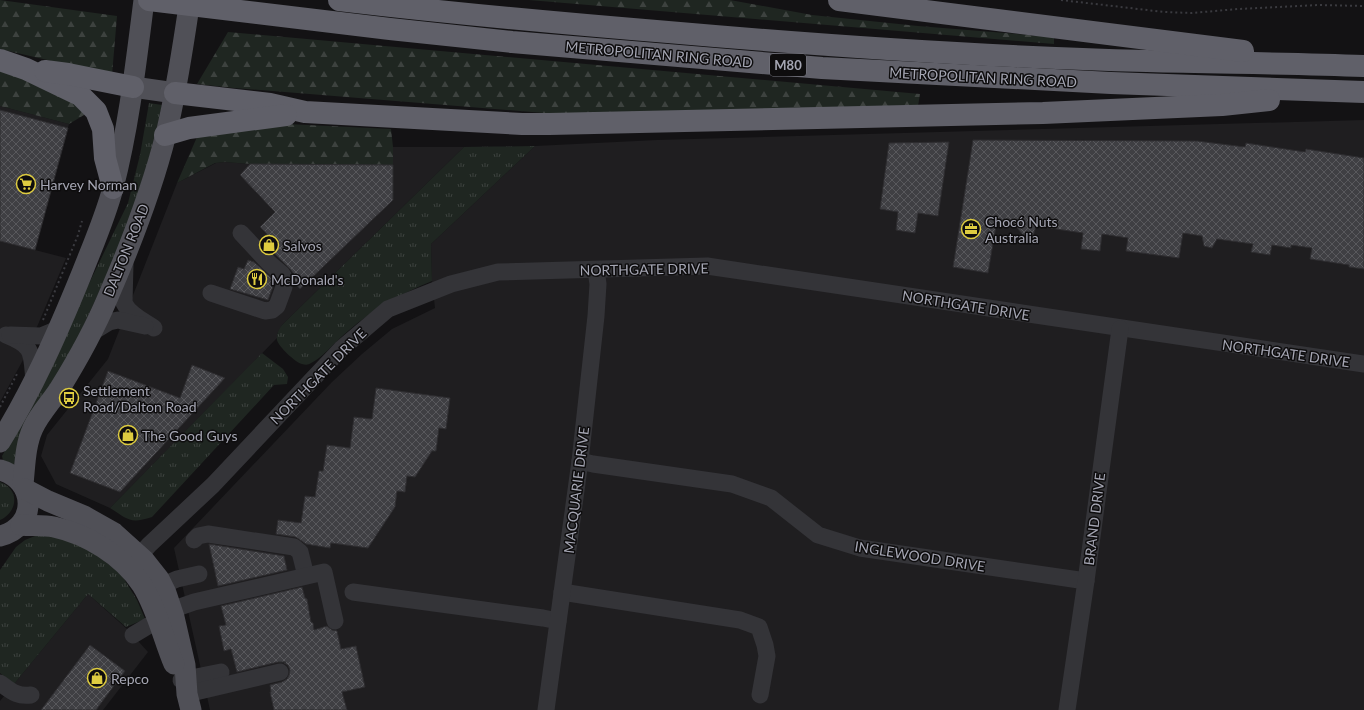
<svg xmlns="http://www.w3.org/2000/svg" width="1364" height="710" viewBox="0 0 1364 710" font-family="Lato,sans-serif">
<defs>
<pattern id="grass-tufts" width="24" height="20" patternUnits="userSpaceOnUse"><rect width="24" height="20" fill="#1f2621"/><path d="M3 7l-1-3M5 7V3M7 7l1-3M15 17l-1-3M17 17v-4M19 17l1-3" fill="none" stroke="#3d423f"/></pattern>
<pattern id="forest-firs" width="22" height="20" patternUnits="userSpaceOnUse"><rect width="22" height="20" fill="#1f2621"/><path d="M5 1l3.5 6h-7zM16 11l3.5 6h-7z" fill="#3d423f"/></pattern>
<pattern id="building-cross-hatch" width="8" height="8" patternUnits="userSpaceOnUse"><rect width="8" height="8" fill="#3f3f43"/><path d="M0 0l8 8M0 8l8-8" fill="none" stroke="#58585c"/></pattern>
</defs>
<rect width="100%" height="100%" fill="#131214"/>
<!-- built -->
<g fill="#1f1e20">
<path d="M 0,106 L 69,124 L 35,250 L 66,258 L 23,360 L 0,402 Z"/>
<path d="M 1364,120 L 1364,710 L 210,710 L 174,548 L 332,382 L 362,354 L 392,329 L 435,308 L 432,281 L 431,244 L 535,146 L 657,140 Z"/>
<path d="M 393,147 L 464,147 L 282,325 L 277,334 L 277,338 L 110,508 L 56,484 L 41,456 L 47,435 L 108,359 L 177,183 L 216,163 L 225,162 L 250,164 L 393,164 Z"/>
<path d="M 88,594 L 127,629 L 148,652 L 103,710 L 0,710 L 0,701 Z"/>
</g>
<!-- grass -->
<g fill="url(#grass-tufts)">
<path d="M 149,103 L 162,105 C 136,233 72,349 15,465 L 3,460 L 2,456 L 20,426 L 128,203 L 140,155 Z"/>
<path d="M 535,146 L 431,244 L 432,281 C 402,293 372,310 348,331 C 338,339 321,359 311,363 C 308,365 306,365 302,364 C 295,362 279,347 277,340 C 276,334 279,329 282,325 L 464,147 Z"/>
<path d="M 262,353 L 283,369 L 288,377 L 287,384 L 274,385 L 152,517 C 130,524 129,520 110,508 Z"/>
<path d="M 0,482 C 20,489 18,512 0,520 Z"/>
<path d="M 35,536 L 52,536 L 85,546 L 121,574 L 137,600 L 145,619 L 126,627 L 88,594 L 14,684 L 0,673 L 0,570 L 16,547 L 25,540 Z"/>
</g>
<!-- forest -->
<g fill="url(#forest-firs)">
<path d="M 0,0 L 117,16 L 112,75 L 0,49 Z"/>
<path d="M 529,0 L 730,0 L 812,15 L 918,26 L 1054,37 L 1054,44 Z"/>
<path d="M 228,32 L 920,94 L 917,112 L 556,114 L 234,88 L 197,84 Z"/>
<path d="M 0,71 L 31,80 L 89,112 L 69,124 L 0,106 Z"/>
<path d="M 287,124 L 391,129 L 393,147 L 393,165 L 250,164 L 225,162 L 215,163 L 177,183 L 197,137 Z"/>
</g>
<!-- building -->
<g fill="url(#building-cross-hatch)" stroke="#2d2c2f">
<path d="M 0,110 L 68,128 L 35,250 L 0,241 Z"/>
<path d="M 973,140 L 1197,141 L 1245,147 L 1246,143 L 1305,152 L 1306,149 L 1364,158 L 1364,269 L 1349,267 L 1349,265 L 1310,259 L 1312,248 L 1291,245 L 1291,248 L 1272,245 L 1270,255 L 1251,252 L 1253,244 L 1217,239 L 1212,248 L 1204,246 L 1202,236 L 1183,233 L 1179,258 L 1126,251 L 1128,238 L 1102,234 L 1100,251 L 1081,249 L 1083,233 L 1036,226 L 1033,236 L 1023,235 L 1013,223 L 997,220 L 988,273 L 953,267 Z"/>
<path d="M 949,142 L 938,216 L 918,213 L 915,233 L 896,230 L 898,212 L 880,209 L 889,143 Z"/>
<path d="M 250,164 L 393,165 L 393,200 L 300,289 L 295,283 L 294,274 L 290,269 L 261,240 L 267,234 L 260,227 L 275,212 L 240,175 Z"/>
<path d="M 248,260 L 254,262 L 275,281 L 268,300 L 230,289 L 238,267 L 244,269 Z"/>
<path d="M 192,365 L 225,378 L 120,492 L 70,473 L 108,371 L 180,398 Z"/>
<path d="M 376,388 L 450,398 L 446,429 L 439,428 L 436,451 L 432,451 L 415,477 L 407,476 L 405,492 L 397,491 L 395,507 L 368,548 L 331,543 L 330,548 L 306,544 L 296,537 L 276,534 L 278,520 L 301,523 L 305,496 L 315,497 L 319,471 L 323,471 L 327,445 L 350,448 L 354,417 L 372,419 Z"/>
<path d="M 209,544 L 284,556 L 287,570 L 218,586 Z"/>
<path d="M 302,587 L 305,598 L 307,599 L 311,622 L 313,623 L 314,630 L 327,626 L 332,630 L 337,631 L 341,649 L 356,646 L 365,687 L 342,692 L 347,710 L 274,710 L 270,692 L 271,692 L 270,685 L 282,682 L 287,679 L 289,675 L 290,670 L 288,665 L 284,663 L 286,662 L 278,662 L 237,672 L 231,649 L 224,651 L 219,626 L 226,625 L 221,606 Z"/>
<path d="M 90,645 L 125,671 L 96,710 L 41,710 Z"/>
</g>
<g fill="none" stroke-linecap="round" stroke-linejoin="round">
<!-- path -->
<g stroke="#3a3a3f" stroke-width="2" stroke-dasharray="2 3" stroke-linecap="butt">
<path d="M 1061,0 L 1164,12 L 1192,13 L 1238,9 L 1318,5 L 1364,6"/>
<path d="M 43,320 L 78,235 L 82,221"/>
<path d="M 0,407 L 18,372"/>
</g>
<!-- minor -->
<g stroke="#343438" stroke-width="17">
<path d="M 125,264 L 124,303 C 130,315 144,321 154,328"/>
<path d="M 211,293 L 265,311 L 272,310 L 277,306 L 284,287 L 285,279 L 282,274 L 269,263 L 241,233"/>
<path d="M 91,333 L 109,322 L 118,320 L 145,326"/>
<path d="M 6,335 C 35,347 31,352 34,381"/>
<path d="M 10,335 L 41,336 L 60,328"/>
<path d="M 580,461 L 593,464 L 732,484 L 771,498 L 818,535 L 860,548 L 1086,581"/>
<path d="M 194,540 L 198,536 L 208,534 L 294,547 L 300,552 L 304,568"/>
<path d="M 132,564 L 149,545 L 213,485 L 341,349 L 388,309 L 451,284 L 498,272 L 707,266 L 1364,364"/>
<path d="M 151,590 L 177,579 L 199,574"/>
<path d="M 353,592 L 543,618 L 558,621"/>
<path d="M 562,592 L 740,620 L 759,627 L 765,645 L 767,656 L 760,695"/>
<path d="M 160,614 L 194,602 L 324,572 L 335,621"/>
<path d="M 133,635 L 148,626 L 171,618"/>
<path d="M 181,680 L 221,672"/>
<path d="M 0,683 C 11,691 17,697 31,695"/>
<path d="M 187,694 L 280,672"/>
<path d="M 546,710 L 580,461 L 596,316 L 598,284 L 596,270"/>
<path d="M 1067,710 L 1086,581 L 1120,329"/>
</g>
<!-- major -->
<g stroke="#505057" stroke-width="21">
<path d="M 133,87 L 175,93"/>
<path d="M 0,442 C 33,389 58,332 82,273 C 93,245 105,218 113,188 C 129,126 136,63 144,0"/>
<path d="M 0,470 C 37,480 38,527 0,536"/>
<path d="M 23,484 C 25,466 25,445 33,428 C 40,413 52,401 60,388 C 78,359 95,328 108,297 C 131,244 152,190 166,134 C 177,90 183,45 190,0"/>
<path d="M 25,489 L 48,501 L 84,516 L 114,533 L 144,560 L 159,579 L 166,593 L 174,617 L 185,665 L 187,694 L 191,710"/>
<path d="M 21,525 C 31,526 43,525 54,527 C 87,534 123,556 142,585 C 157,609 163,638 174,664"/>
</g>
<!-- highway -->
<g stroke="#606069" stroke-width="22">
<path d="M 149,0 L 390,29 L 512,42 L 822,68 L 1111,83 L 1364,92"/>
<path d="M 339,0 C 448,13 558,23 668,32 C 827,46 987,57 1147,61 C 1219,63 1292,63 1364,66"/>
<path d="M 839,0 L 1243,51"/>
<path d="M 0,60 L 26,69 L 80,95 L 96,111 L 103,129 L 105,158 L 113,188"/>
<path d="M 45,71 L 68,74 L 133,87"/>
<path d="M 175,93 L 270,104 L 305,112 L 522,124 L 549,124 L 1043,113 L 1222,105 L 1269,100"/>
<path d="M 165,135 L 189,128 L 286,115"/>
</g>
</g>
<!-- icons -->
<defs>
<g id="supermarket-ring" transform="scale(1)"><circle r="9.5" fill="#0e0d0e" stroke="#decc40" stroke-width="1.5"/><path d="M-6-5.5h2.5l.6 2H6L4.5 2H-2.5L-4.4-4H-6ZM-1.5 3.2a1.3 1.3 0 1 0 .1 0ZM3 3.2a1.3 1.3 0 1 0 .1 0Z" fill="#decc40"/></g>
<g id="office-ring" transform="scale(1)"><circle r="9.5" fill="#0e0d0e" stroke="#decc40" stroke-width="1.5"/><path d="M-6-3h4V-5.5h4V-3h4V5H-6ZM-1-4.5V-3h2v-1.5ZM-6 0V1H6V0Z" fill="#decc40"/></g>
<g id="shop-ring" transform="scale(1)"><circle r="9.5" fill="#0e0d0e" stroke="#decc40" stroke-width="1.5"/><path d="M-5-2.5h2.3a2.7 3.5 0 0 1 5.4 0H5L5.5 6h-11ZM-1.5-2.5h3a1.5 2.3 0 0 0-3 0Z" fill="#decc40"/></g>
<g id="restaurant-ring" transform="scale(1)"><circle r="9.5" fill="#0e0d0e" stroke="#decc40" stroke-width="1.5"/><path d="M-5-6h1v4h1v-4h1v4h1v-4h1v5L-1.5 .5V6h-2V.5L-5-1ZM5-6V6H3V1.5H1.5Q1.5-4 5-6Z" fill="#decc40"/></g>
<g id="bus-ring" transform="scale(1)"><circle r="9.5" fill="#0e0d0e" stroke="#decc40" stroke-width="1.5"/><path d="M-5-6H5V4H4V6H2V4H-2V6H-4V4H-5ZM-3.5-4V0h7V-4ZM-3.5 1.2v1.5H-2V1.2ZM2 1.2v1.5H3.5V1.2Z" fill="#decc40"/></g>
</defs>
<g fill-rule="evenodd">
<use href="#supermarket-ring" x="26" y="184"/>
<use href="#office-ring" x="971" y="229"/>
<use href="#shop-ring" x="269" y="245"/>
<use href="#restaurant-ring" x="257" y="279"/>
<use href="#bus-ring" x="69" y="398"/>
<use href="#shop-ring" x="128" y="435"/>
<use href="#shop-ring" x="97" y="678"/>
</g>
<g text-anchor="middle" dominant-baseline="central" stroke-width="3" stroke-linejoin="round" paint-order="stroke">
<!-- shield labels -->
<rect fill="#0e0d0e" stroke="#787882" stroke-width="1" x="770" y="54" width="36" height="22" rx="3"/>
<g font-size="13" font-weight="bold" fill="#a5a6b3">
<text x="788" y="65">M80</text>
</g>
<!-- street labels -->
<g font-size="14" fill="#a5a6b3" stroke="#0e0d0e">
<text transform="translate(659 54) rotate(5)">METROPOLITAN RING ROAD</text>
<text transform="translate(983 77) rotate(3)">METROPOLITAN RING ROAD</text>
<text transform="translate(126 250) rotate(-68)">DALTON ROAD</text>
<text transform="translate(644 269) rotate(-1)">NORTHGATE DRIVE</text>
<text transform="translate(966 305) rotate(9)">NORTHGATE DRIVE</text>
<text transform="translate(1286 353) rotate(8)">NORTHGATE DRIVE</text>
<text transform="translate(318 376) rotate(-45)">NORTHGATE DRIVE</text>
<text transform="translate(576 490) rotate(-83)">MACQUARIE DRIVE</text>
<text transform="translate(1094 519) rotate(-83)">BRAND DRIVE</text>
<text transform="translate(920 556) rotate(9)">INGLEWOOD DRIVE</text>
</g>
<!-- poi labels -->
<g font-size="14" fill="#a5a6b3" stroke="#0e0d0e" text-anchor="start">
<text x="40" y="184">Harvey Norman</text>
<text x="985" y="221">Chocó Nuts<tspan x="985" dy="16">Australia</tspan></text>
<text x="283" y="245">Salvos</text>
<text x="271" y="279">McDonald's</text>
<text x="83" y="390">Settlement<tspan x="83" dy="16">Road/Dalton Road</tspan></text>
<text x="142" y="435">The Good Guys</text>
<text x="111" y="678">Repco</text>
</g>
</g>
</svg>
